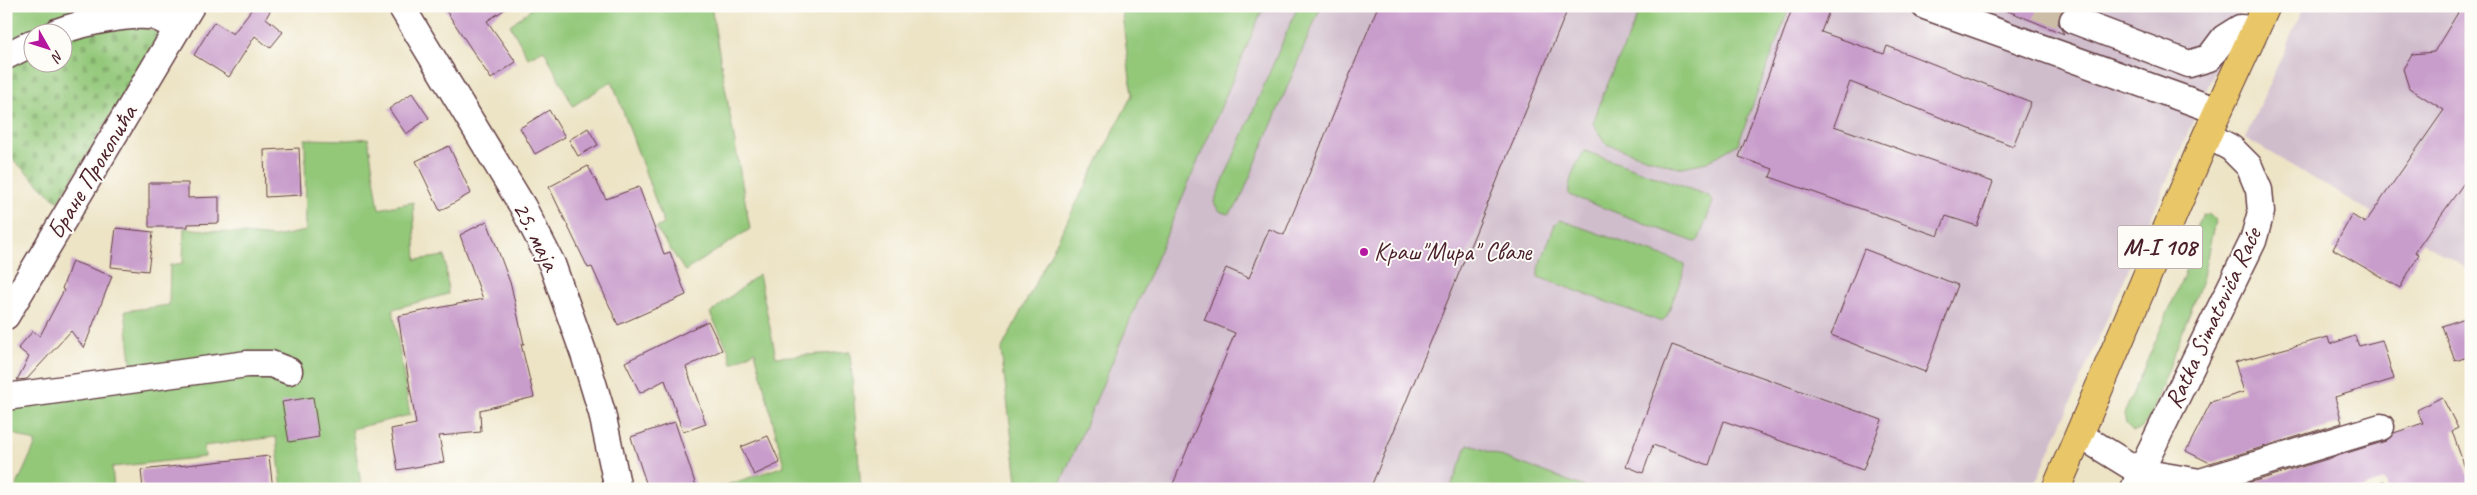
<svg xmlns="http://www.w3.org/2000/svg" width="2477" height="495" viewBox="0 0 2477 495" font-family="Caveat,sans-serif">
<defs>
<pattern id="cemetery-stones" width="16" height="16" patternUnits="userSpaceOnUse" patternTransform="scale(1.25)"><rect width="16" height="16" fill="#93c879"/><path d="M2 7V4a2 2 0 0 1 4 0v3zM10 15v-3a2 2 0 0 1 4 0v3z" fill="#80ab69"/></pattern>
</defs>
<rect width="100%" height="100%" fill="#fdfcf7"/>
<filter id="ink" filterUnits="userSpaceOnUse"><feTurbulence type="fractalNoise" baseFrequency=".02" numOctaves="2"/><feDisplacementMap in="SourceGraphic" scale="10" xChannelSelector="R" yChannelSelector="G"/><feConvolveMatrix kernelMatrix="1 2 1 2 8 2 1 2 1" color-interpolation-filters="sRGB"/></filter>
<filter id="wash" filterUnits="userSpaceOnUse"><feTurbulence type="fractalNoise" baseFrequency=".0096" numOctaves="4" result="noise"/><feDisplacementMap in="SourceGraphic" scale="20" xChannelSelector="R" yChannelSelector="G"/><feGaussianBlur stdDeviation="1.12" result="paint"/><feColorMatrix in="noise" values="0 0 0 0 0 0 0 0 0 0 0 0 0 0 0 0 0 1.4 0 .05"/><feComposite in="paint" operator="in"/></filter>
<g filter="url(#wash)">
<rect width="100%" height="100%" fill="#ede4c6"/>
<!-- industrial -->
<g fill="#d0bdcc">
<path d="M 1264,6 L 1642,6 L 1602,97 L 1738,144 L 1790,6 L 2243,6 L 2033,489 L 1058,489 Z"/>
<path d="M 2304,6 L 2471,6 L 2471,271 L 2245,138 Z"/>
</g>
<!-- green -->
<g fill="#93c879" stroke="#6e7452">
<path d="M 6,6 L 150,6 L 43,28 L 6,47 Z"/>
<path d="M 535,6 L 711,6 L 750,229 L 685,271 L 656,228 L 664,224 L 612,81 L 573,106 L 544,50 L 528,58 L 510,25 Z"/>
<path d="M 1121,6 L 1264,6 L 1058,489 L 1018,489 L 1001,350 L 1132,95 Z"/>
<path d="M 1298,6 L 1321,6 L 1244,191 L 1236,207 L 1228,214 C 1220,212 1217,210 1214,202 Z"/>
<path d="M 1642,6 L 1790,6 L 1738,144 L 1707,162 L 1678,168 L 1606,144 L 1593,124 L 1602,97 Z"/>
<path d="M 368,138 L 379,209 L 413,202 L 416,260 L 445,256 L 448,294 L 393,309 L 410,415 L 352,429 L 362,489 L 282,489 L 276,437 L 204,446 L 205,457 L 112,467 L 114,489 L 15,489 L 36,443 L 6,430 L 6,391 L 132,369 L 125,311 L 169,305 L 170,265 L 183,263 L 184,228 L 274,237 L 306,231 L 305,139 L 349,140 Z"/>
<path d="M 1585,151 L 1709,196 L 1713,202 L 1699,239 L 1696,242 L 1692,241 L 1569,195 C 1567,182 1577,161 1585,151 Z"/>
<path d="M 2203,214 L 2210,215 L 2215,220 L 2202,281 L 2151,415 L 2141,429 L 2133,431 L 2126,424 L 2124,414 L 2184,275 L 2197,225 Z"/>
<path d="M 1560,220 L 1680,262 L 1684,265 L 1684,271 L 1667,316 L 1662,322 L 1538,277 L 1538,271 L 1555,224 Z"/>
<path d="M 759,274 L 776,357 L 850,352 L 861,489 L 715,489 L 784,466 L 755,351 L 732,364 L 728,349 L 710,313 Z"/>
<path d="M 1468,444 L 1590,489 L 1450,489 Z"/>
</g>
<!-- cemetery -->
<path fill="url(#cemetery-stones)" stroke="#6e7452" d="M 90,14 L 161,32 L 58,202 L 6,153 L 6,47 L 32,33 L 32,62 L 62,62 L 62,32 L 34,32 Z"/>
<g id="blocks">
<!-- building -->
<g fill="#c89ccb">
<path d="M 254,6 L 273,6 L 266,18 L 283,32 L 270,48 L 255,36 L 229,77 L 194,55 L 214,22 L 233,34 Z"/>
<path d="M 443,6 L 510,6 L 487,21 L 516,62 L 491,79 Z"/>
<path d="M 1378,6 L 1569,6 L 1370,489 L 1184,489 L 1173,484 L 1235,333 L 1204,320 L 1226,268 L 1249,278 L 1269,229 L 1284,235 Z"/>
<path d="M 1793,6 L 1831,6 L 1821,32 L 1884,54 L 1887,46 L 2031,102 L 2013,146 L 1850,82 L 1834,126 L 1993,182 L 1977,226 L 1946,216 L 1938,236 L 1770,177 L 1773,169 L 1739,157 Z"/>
<path d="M 1996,6 L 2068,6 L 2059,15 L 2058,23 L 2064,34 Z"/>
<path d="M 2462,6 L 2471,6 L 2471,173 L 2415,252 L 2419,254 L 2400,288 L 2333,249 L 2352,215 L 2365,223 L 2444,110 L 2409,88 L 2403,69 L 2412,54 L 2434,52 Z"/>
<path d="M 412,93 L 429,118 L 406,134 L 389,109 Z"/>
<path d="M 549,110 L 565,137 L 535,154 L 520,128 Z"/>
<path d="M 588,128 L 598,145 L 578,156 L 569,140 Z"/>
<path d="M 449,146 L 471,193 L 440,211 L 416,161 Z"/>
<path d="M 299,148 L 301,195 L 265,197 L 264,150 Z"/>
<path d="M 588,166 L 606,199 L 639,187 L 664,254 L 670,252 L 686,295 L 618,325 L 592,267 L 588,268 L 549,187 Z"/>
<path d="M 149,183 L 188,183 L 188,198 L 219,197 L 219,223 L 188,224 L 188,227 L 149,227 Z"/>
<path d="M 487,221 L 511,285 L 524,344 L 521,344 L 534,397 L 480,410 L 481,432 L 439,436 L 444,462 L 398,470 L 391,429 L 416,424 L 398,316 L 483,299 L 460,235 Z"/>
<path d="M 116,228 L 153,232 L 148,271 L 111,267 Z"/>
<path d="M 1864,249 L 1958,285 L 1925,372 L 1831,335 Z"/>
<path d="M 72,261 L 112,276 L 84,348 L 71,331 L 27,379 L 17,380 L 29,357 L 18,348 L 33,331 L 40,336 L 64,290 L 62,289 Z"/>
<path d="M 2471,316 L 2471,356 L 2455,361 L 2442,326 Z"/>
<path d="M 708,321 L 722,350 L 686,367 L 706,424 L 683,432 L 665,380 L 640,393 L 625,362 Z"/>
<path d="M 2355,336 L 2359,346 L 2382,340 L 2394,379 L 2335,397 L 2342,423 L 2210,463 L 2186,451 L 2211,402 L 2244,392 L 2235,362 L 2328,337 L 2330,344 Z"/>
<path d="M 1672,345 L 1882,420 L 1863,470 L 1724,421 L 1709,465 L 1653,445 L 1643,473 L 1626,466 Z"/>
<path d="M 313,397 L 319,437 L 289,442 L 282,402 Z"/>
<path d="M 2442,397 L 2458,428 L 2452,431 L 2470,482 L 2452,489 L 2387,489 L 2384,481 L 2360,489 L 2260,489 L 2249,483 L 2386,441 L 2394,433 L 2423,423 L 2417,410 Z"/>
<path d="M 675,422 L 697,489 L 648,489 L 631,437 Z"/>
<path d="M 768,436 L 780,463 L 754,475 L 741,447 Z"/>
<path d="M 269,456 L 273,489 L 143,489 L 141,470 Z"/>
</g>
</g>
</g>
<g filter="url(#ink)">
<use href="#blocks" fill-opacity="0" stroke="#623d42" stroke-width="1"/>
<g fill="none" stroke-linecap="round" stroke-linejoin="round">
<!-- minor-tunnel -->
<path stroke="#ccbda7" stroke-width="26" stroke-dasharray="26 13" stroke-linecap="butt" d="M 2036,6 L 2073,20"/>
<!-- minor casing -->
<g stroke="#623d42" stroke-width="29">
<g id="minor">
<path d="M 401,6 L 523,207 L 552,264 L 585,357 L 602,413 L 618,489"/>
<path d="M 1925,6 L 2218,111"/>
<path d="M 2073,20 L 2189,64 L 2209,58 L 2224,38 L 2240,28 L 2255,29"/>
<path d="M 57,32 C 82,23 123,14 149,16 C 158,16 169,24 178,28"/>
<path d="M 6,56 L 32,43"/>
<path d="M 6,316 L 191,6"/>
<path d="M 6,397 L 247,364 L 271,364 L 289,371"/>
<path d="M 2080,435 L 2140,472 L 2200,482 L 2381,427"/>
<path d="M 2134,489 L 2140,472 L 2253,241 L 2261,212 L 2259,190 L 2249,166 L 2231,148 L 2207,135"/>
</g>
</g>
<!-- major casing -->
<g stroke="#623d42" stroke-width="30">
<path id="major" d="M 2056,489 L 2207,135 L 2266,6"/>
</g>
<!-- minor -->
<use href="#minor" stroke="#fff" stroke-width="26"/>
<!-- major -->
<use href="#major" stroke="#e9c769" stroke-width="28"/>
</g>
</g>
<!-- markers -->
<circle fill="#b5179e" stroke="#fdfcf7" stroke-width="2" cx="1364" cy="252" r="5"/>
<g text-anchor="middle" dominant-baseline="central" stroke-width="4" stroke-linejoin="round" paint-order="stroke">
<!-- shield labels -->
<rect fill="#fdfcf7" stroke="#806168" stroke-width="1" x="2117.5" y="225.5" width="85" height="43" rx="4"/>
<g font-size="24" font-weight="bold" fill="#4a1f2b">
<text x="2160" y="247">M-I 108</text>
</g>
<!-- street labels -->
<g font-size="25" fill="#4a1f2b" stroke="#fdfcf7">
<text transform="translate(92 172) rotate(-59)">Бране Прокопића</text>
<text transform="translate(536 236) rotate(63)">25. маја</text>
<text transform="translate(2213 318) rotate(-65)">Ratka Simatovića Raće</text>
</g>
<!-- poi labels -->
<g font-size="25" fill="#4a1f2b" stroke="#fdfcf7" text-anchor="start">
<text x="1374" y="252">Краш"Мира" Свале</text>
</g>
</g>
<!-- margin -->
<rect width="2477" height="495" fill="none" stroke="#fdfcf7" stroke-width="25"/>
<!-- north arrow -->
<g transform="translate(48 48) rotate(129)"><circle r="24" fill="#fdfcf7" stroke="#b5a4a5"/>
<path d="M0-4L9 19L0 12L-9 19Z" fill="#b5179e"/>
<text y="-8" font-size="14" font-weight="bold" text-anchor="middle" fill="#4a1f2b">N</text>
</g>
</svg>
